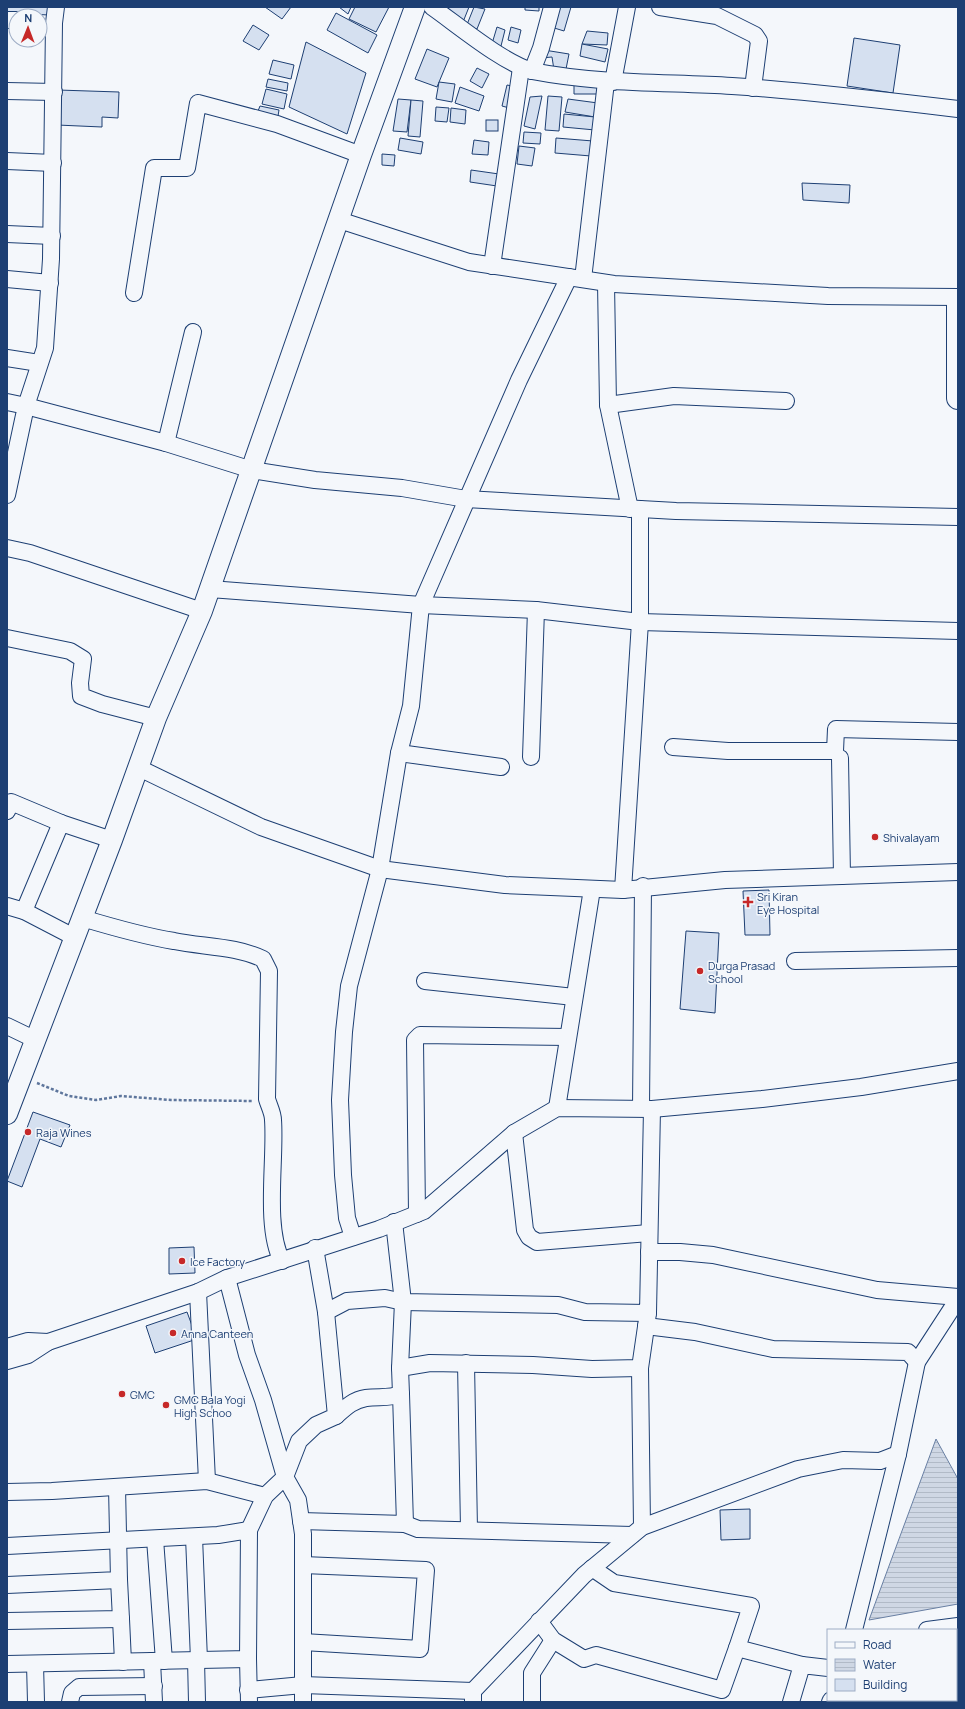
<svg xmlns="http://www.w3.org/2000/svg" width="965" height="1709" viewBox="0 0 965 1709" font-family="Manrope,sans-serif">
<defs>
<pattern id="water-rules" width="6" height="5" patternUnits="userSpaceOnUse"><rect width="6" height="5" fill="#cfd7e4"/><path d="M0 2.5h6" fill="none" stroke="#b1bac7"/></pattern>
</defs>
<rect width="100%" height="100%" fill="#f4f7fb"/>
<!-- water -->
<path fill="url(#water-rules)" stroke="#687fa3" d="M 936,1439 L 958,1479 L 958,1604 L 869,1620 Z"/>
<!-- building -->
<g fill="#d5e0f0" stroke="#1d3f73">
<path d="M 7,7 L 49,7 L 49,15 L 7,13 Z"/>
<path d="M 265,7 L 291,7 L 282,19 Z"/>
<path d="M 339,7 L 351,7 L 348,14 Z"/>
<path d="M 355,7 L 389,7 L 376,32 L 349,19 Z"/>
<path d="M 440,7 L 469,7 L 463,22 Z"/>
<path d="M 474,7 L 485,9 L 477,29 L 466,27 Z"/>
<path d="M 525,7 L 539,7 L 539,11 L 525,10 Z"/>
<path d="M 556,7 L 571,7 L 564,31 L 551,27 Z"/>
<path d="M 336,13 L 377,35 L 368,53 L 327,30 Z"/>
<path d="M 253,25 L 269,35 L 259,50 L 243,41 Z"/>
<path d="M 497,27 L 505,30 L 500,50 L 491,47 Z"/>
<path d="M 511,27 L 521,30 L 518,43 L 508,40 Z"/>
<path d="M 587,31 L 608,33 L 607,45 L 582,44 Z"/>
<path d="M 854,38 L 900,45 L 893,93 L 847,86 Z"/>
<path d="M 306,42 L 366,73 L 347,134 L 289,107 Z"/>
<path d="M 582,44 L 608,49 L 605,62 L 580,56 Z"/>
<path d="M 427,49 L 449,58 L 437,87 L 415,79 Z"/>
<path d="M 544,50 L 569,54 L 566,69 L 554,70 L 552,57 L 541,58 Z"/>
<path d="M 273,60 L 294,65 L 291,79 L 269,74 Z"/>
<path d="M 477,68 L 489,74 L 482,88 L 470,81 Z"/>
<path d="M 268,79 L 288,83 L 287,91 L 266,87 Z"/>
<path d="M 439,82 L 455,84 L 452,102 L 436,99 Z"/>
<path d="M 574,82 L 600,82 L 599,94 L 574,94 Z"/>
<path d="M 507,85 L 517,87 L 513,109 L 502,106 Z"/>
<path d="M 460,87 L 484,96 L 479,111 L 455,103 Z"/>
<path d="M 266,89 L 287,94 L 284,109 L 262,104 Z"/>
<path d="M 58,90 L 119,92 L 118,118 L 102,117 L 102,127 L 57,125 Z"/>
<path d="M 542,96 L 535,129 L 524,126 L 530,97 Z"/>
<path d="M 548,96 L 562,97 L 559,131 L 545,130 Z"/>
<path d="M 398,99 L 411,100 L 407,132 L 393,131 Z"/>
<path d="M 568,99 L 598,103 L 595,117 L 565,112 Z"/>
<path d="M 411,100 L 423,101 L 420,137 L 408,136 Z"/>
<path d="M 260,106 L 279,110 L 278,116 L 258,111 Z"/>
<path d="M 436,107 L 449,108 L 447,122 L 435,121 Z"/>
<path d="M 451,108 L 466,110 L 465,124 L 450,122 Z"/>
<path d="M 564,114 L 595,117 L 595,130 L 563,127 Z"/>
<rect x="486" y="120" width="12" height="11"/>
<path d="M 524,132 L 541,133 L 540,144 L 523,143 Z"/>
<path d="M 400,138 L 423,142 L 421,154 L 398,150 Z"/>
<path d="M 556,138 L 593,141 L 591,156 L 555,153 Z"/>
<path d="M 474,140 L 489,142 L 488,155 L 472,154 Z"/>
<path d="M 519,146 L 535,148 L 532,166 L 517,164 Z"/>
<path d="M 382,154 L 395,155 L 394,166 L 382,165 Z"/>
<path d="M 471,170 L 499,174 L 497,186 L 470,182 Z"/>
<path d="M 802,183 L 850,185 L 849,203 L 803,200 Z"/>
<path d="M 769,890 L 770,935 L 745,935 L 743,891 Z"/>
<path d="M 686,931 L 719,933 L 715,1013 L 680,1009 Z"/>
<path d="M 33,1112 L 70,1125 L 61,1147 L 40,1139 L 22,1187 L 7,1181 Z"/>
<path d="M 194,1247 L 195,1273 L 169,1274 L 169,1248 Z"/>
<path d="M 187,1312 L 197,1339 L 155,1353 L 146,1326 Z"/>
<path d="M 750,1509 L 750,1539 L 721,1540 L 720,1510 Z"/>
</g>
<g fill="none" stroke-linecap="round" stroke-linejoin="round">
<!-- minor casing -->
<g stroke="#1d3f73" stroke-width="18">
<g id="minor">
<path d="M 56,7 L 54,23 L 51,259 L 45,348 L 26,406 L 166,443 L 252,470 L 315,480 L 402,488 L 466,499 L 676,511 L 958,517"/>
<path d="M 432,7 C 459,26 502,62 532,71 C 599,84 664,82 732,86 C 807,91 883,100 958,109"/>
<path d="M 660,7 L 717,16 L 755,35 L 759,41 L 753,88"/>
<path d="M 7,20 L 16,20"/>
<path d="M 532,71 L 541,48 L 552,7"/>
<path d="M 613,82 L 627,7"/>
<path d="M 7,91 L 54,92"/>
<path d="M 7,161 L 53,163"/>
<path d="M 339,220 L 469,262 L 614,284 L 828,296 L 958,297"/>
<path d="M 7,234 L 52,236"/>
<path d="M 492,266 L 521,68"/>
<path d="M 7,279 L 50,283"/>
<path d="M 583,279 L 606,82"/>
<path d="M 606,283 L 608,405 L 630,509"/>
<path d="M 134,293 L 154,168 L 187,168 L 198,103 L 277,124 L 361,155"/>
<path d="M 7,358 L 39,363"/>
<path d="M 7,402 L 26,406 L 7,495"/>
<path d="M 608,405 L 674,396 L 786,401"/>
<path d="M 166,443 L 193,332"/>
<path d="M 7,548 L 30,553 L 202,611"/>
<path d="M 210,589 L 421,605 L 536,610 L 640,622 L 958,631"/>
<path d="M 7,638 L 70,651 L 83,659 L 80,683 L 81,696 L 102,704 L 156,718"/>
<path d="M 673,747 L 728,751 L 835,751 L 836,729 L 958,732"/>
<path d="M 399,753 L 501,767"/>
<path d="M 531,757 L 536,610"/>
<path d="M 840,758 L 842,876"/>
<path d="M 139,768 L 261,827 L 380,869 L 505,885 L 623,890 L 725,880 L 958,872"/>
<path d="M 7,811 L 11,802 L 61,823"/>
<path d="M 623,890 L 640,622 L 640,509"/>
<path d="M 7,906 L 24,911 L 74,937"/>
<path d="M 24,911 L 61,823 L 112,840"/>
<path d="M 82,918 C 112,927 143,936 174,941 C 203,947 236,946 263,959 L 269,971 L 267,1099 C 269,1106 273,1113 273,1120 C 276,1159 264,1227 282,1261"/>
<path d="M 795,961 L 958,958"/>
<path d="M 425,981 L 574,997"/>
<path d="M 7,1026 L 36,1040"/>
<path d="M 557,1108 L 592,889"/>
<path d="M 641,1108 L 643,886"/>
<path d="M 514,1133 L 525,1230 L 529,1237 L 537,1242 L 649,1233"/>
<path d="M 417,1214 L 415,1040 L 420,1035 L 568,1037"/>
<path d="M 394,1222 L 403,1302 L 400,1368"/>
<path d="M 353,1237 L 347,1218 L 343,1175 L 340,1100 L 344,1032 L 349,986 L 380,869 L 399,753 L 411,706 L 421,605 L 519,380 L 569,277"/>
<path d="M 649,1252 L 680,1252 L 713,1255 L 877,1290 L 958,1297"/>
<path d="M 227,1278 L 247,1355 L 263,1400 L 285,1477 L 298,1500 L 303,1534 L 303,1702"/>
<path d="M 198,1292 L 207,1481"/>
<path d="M 326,1312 L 347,1301 L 385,1298 L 403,1302 L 558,1305 L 585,1312 L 648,1313 L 652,1109"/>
<path d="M 646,1326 L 695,1332 L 773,1349 L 908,1352 L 917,1362"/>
<path d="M 7,1347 L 28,1341 L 48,1342"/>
<path d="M 7,1361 L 28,1355 L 48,1342 L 198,1292 L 227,1278 L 379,1229 L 424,1211 L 514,1133 L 557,1108 L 652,1109 L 762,1099 L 861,1087 L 958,1071"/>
<path d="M 466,1363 L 469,1529"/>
<path d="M 640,1368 L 642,1527"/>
<path d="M 336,1416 C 345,1408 353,1400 366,1398 C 378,1396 389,1399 401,1394 L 400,1368 L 430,1363 L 533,1365 L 592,1369 L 640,1368 L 648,1313"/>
<path d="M 7,1492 L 52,1491 L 207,1481 L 265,1496"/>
<path d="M 301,1521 L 405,1524 L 401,1394"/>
<path d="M 405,1524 L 418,1529 L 632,1535"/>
<path d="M 249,1530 L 265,1496 L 285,1477 L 299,1441 L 316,1425 L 336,1416 L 326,1312 L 315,1248"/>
<path d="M 194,1537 L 199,1660"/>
<path d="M 155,1539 L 164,1661"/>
<path d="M 7,1546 L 218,1535 L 249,1530 L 248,1659 L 7,1664"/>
<path d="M 303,1565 L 426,1570 L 420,1649 L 303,1642"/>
<path d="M 592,1568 L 614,1583 L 751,1606 L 737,1648 L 802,1665"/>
<path d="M 7,1585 L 119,1580 L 117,1487"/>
<path d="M 121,1619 L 123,1662"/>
<path d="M 7,1621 L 121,1619 L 119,1580"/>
<path d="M 539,1621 L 553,1640 L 584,1659 L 596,1655 L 722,1690 L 737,1648"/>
<path d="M 854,1630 L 898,1454 L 917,1362 L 958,1299"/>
<path d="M 927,1630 L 958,1626"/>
<path d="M 248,1659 L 249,1702"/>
<path d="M 196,1660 L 197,1702"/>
<path d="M 152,1661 L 154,1702"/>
<path d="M 35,1664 L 36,1702"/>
<path d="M 248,1690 L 303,1685 L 473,1691 L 473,1701"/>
<path d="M 473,1691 L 584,1575 L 642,1527 L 798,1469 L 843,1460 L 880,1461 L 898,1454"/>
<path d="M 70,1702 L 72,1693 L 79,1687 L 154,1686"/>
<path d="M 532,1702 L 532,1673 L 553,1640"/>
<path d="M 791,1702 L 802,1665 L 828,1668"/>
<path d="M 830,1702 L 831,1700"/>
</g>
</g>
<!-- major casing -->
<g stroke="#1d3f73" stroke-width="22">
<path id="major" d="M 7,1114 L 112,840 L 156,718 L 202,611 L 361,155 L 415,7"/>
</g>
<!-- highway casing -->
<g stroke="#1d3f73" stroke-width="24">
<path id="highway" d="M 958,300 L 958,398"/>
</g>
<!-- path -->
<path stroke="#5e769c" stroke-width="2.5" stroke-dasharray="3 2" stroke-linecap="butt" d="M 37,1083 L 69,1096 L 96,1100 L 121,1096 L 171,1100 L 253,1101"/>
<!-- minor -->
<use href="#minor" stroke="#f4f7fb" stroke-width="16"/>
<!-- major -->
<use href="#major" stroke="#f4f7fb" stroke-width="20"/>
<!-- highway -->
<use href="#highway" stroke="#f4f7fb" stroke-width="22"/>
</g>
<!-- markers -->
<g fill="#c62828" stroke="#f4f7fb" stroke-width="1.5">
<circle cx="875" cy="837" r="4"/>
<path d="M746 896h4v4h4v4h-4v4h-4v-4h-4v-4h4z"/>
<circle cx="700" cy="971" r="4"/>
<circle cx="28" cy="1132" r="4"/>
<circle cx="182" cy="1261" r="4"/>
<circle cx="173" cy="1333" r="4"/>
<circle cx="122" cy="1394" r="4"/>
<circle cx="166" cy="1405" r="4"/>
</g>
<g text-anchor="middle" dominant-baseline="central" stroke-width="3" stroke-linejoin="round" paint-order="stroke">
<!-- poi labels -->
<g font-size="11" fill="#1d3f73" stroke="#f4f7fb" text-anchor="start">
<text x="883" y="837">Shivalayam</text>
<text x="757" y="896">Sri Kiran<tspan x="757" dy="13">Eye Hospital</tspan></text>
<text x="708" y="965">Durga Prasad<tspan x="708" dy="13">School</tspan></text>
<text x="36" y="1132">Raja Wines</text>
<text x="190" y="1261">Ice Factory</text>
<text x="181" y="1333">Anna Canteen</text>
<text x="130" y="1394">GMC</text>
<text x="174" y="1399">GMC Bala Yogi<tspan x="174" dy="13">High Schoo</tspan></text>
</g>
</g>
<!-- border -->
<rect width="965" height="1709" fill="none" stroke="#1d3f73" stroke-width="16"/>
<!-- legend -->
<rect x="827" y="1629" width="130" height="72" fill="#f4f7fb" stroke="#9eadc5"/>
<rect x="835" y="1642" width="20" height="6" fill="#f4f7fb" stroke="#9eadc5"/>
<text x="863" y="1649" font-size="12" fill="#1d3f73">Road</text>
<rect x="835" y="1659" width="20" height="12" fill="url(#water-rules)" stroke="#9eadc5"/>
<text x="863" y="1669" font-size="12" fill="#1d3f73">Water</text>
<rect x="835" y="1679" width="20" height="12" fill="#d5e0f0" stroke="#9eadc5"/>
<text x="863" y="1689" font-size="12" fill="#1d3f73">Building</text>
<!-- north arrow -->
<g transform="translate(28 28) rotate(1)"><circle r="19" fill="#f4f7fb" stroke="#9eadc5"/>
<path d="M0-3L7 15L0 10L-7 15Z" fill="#c62828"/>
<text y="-6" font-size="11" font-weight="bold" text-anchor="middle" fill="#1d3f73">N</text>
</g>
</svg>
